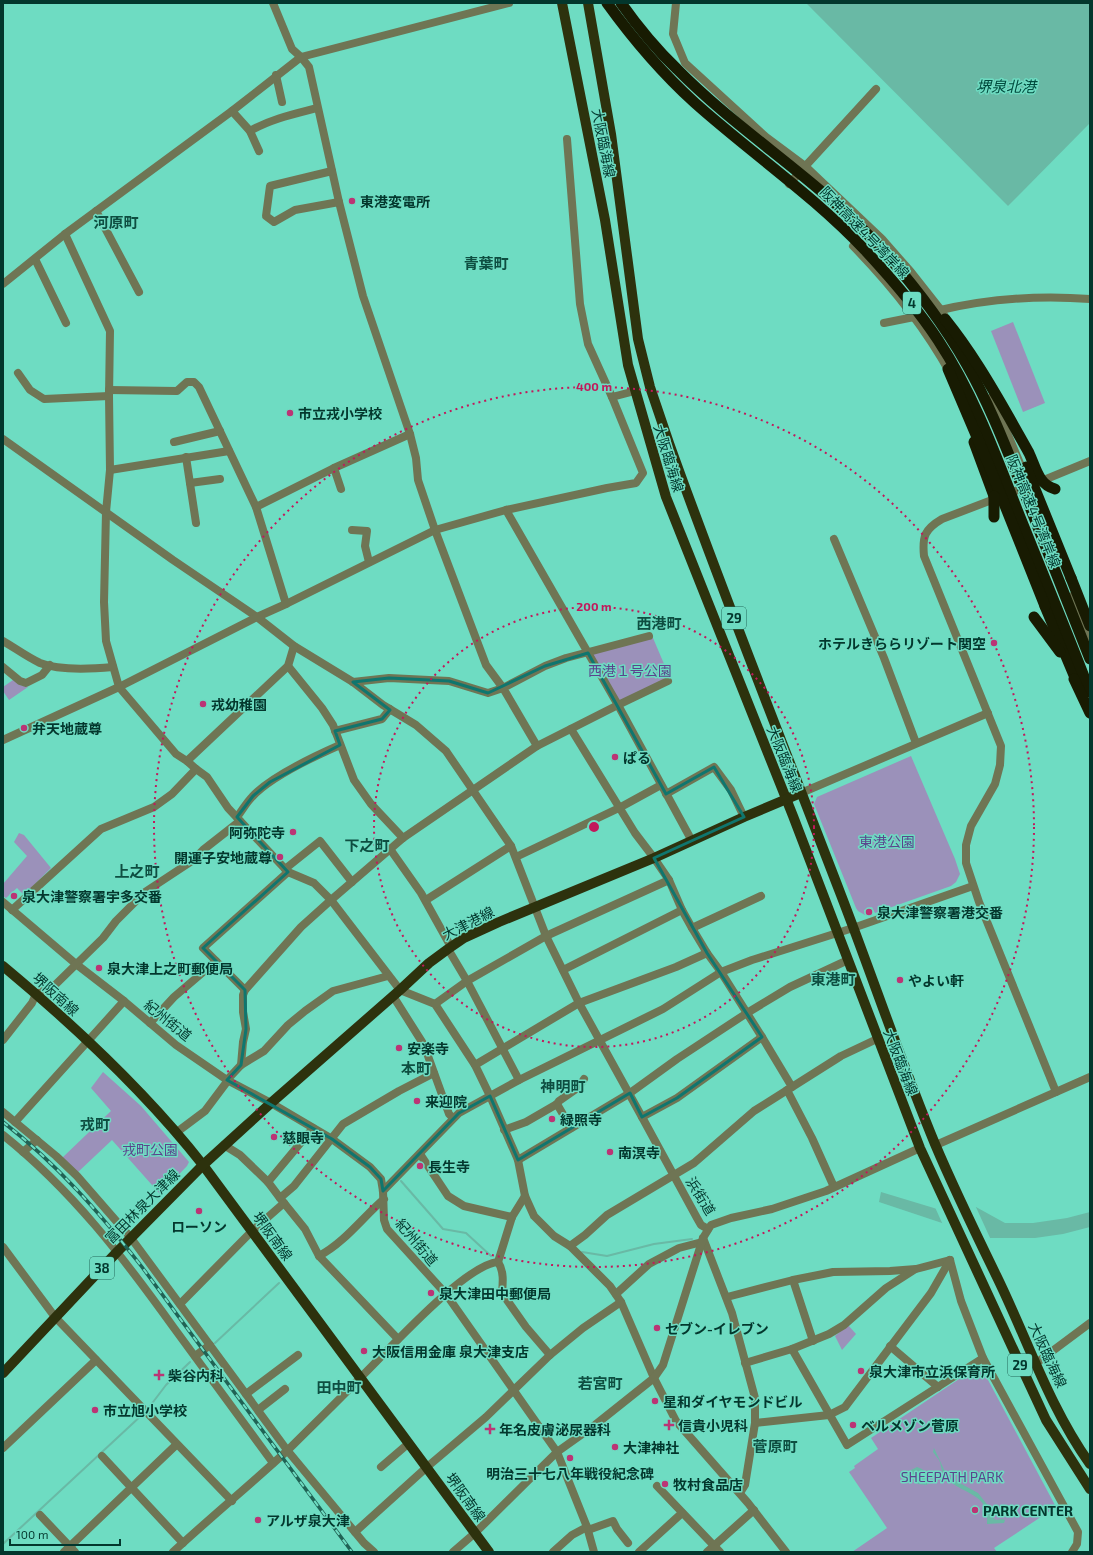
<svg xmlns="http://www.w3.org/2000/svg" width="1093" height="1555" viewBox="0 0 1093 1555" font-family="'Exo 2','Noto Sans JP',sans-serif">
<rect width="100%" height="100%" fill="#6edcc2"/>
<!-- green -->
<g fill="#9b91ba">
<path d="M 1013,322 L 1045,403 L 1023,412 L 991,331 Z"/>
<path d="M 653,638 L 670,678 L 619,702 L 591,654 Z"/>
<path d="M 13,680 L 20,685 L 28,687 L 9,700 L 3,691 L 3,687 Z"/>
<path d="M 911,756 L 955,859 L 960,874 L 956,882 L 951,886 L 875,913 L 872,907 L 864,910 L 865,915 L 858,911 L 856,908 L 814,804 L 817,797 Z"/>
<path d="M 19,833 L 24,835 L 51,868 L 24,895 L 17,888 L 6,898 L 3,896 L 3,884 L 27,856 L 14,842 Z"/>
<path d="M 103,1072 L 141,1106 L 189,1162 L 187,1166 L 160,1194 L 112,1140 L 77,1173 L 62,1158 L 111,1111 L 91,1088 Z"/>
<path d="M 848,1325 L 856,1334 L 842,1350 L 835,1336 Z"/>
<path d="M 980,1365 L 1056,1507 L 994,1548 L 997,1552 L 852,1552 L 887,1528 L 849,1472 L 855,1468 L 854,1466 L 878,1449 L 871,1438 Z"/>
</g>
<!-- water -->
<g fill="#69b9a5">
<path d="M 806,3 L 1090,3 L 1090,123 L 1008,206 Z"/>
<path d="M 881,1192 L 957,1215 L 976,1207 L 1005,1223 L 1033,1223 L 1067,1218 L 1090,1212 L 1090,1227 L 1063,1234 L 1035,1238 L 987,1238 L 879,1202 Z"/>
<path d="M 934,1448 L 947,1476 L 978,1493 L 990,1508 L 993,1518 L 996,1520 L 1002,1519 L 1005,1520 L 1004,1523 L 987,1524 C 990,1492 962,1495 946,1478 C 941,1473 942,1466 939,1460 C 937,1457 935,1455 933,1452 Z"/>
<path d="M 917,1467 C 926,1470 931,1476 927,1485 L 918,1484 L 911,1477 L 911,1470 Z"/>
</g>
<!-- pier -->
<path fill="#6edcc2" d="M 934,1205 L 958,1213 L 975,1205 L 991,1240 L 986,1240 L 968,1232 L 943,1225 Z"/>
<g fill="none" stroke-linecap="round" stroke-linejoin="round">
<!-- stream -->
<g stroke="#69b9a5" stroke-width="2">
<path d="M 401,1181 L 443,1229 L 466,1233 L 491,1256"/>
<path d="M 582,1252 L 607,1256 L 654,1244 L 692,1239"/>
<path d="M 215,1343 L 279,1283"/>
<path d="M 147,1410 L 166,1385 L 190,1362"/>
<path d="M 3,1544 L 144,1413"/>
</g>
<!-- minor -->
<g stroke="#6f7554" stroke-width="8">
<path d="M 273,3 L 292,49 L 301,57 L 309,67 L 339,202 L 363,296 L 410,434 L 416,458 L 418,480 L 435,530 L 486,665 L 503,688 L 537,746"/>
<path d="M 676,3 L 673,34 L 685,63 L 766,137 L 805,166 L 882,239 L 911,272 L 941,310 L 949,323"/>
<path d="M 276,75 L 282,102"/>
<path d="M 232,111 L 250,131 L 259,151"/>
<path d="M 250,131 C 271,119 294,114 317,108"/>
<path d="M 567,139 L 580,304 L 588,344 L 612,397"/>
<path d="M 332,171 L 270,186 L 266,216 L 274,222 L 295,210 L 339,202"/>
<path d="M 789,184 L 876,89"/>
<path d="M 96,211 L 139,292"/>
<path d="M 65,234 L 110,331 L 109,396 L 110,470 L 106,512 L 104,602 L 106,641 L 119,687 L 176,754 L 187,761 L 196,769 L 207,777 L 228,808 L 288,872 L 314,883 L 331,900 L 400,990 L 435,1004 L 475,1065 L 490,1096 L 518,1160 L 525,1196 L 534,1216 L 554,1236 L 570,1246 L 610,1286 L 621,1302 L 654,1378 L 676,1421 L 748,1503 L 786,1552"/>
<path d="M 853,246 C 890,284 924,326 950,373"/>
<path d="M 35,259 L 66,323"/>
<path d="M 3,284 L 65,234 L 232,111 L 301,57 L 509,3"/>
<path d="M 936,311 C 986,299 1038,295 1090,299"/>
<path d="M 884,323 L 919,316"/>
<path d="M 18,373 L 30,390 L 44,399 L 109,396"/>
<path d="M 109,390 L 177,391 L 187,382 L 194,382 L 199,387 L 256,507 L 286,604"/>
<path d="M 992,397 L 1025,475"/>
<path d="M 3,439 L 173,560 L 257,617 L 294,646 L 353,682 L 383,705 L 416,725 L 446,751 L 511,846 L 546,936 L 579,1003 L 642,1117 L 697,1218 L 701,1225 L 708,1229"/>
<path d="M 174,442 L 220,431"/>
<path d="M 186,457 L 196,523"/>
<path d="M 334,468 L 341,489"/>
<path d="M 110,470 L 229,451"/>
<path d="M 1039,482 L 1090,461"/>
<path d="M 190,483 L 220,479"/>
<path d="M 1026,487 L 942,519 C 925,529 922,536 924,556 L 1001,746 L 1000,765 L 995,784 L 971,826 L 966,845 L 966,863 L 979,902 L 1056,1092"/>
<path d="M 256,507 L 334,468 L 410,434"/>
<path d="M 506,510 L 618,705 L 692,841"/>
<path d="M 352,530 L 367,531 L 365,546 L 369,562"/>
<path d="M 834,539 L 884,658 L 916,743"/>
<path d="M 1072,596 L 1090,642"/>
<path d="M 3,641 C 15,648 27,657 40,663 C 60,671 92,669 113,667"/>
<path d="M 288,666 L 322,708 L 333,725 L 354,780 L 371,804 L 403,838"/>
<path d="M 3,667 L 20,681 L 26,683 L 42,675 L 50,665"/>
<path d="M 353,682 L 389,678 L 449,681 L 488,693 L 503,688 L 545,666 L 566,658 L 649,636"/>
<path d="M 571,729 L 635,833 L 654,858 L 669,880 L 682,910 L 692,928 L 707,953 L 721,972 L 762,1037 L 792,1087"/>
<path d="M 335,731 L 382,719 L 390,709"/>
<path d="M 3,740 L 119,687 L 257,617 L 286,604 L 435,530 L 506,510 L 607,488 L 636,483 L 643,473 L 612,397 L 635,391"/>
<path d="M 187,761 L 288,666 L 294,646"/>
<path d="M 801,793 L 988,713"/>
<path d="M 666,794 L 714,767 L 731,790 L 744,817"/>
<path d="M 237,817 C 242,811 246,803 252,797 C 270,777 315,756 340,745"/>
<path d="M 390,849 L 421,893 L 451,947"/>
<path d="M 516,857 L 619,808 L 661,785"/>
<path d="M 285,869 L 320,841 L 352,882"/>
<path d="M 426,900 L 511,846"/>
<path d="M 3,902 L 76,964 L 124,1001 L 176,1045 L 227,1080 L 271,1103 L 332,1139 L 370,1167 L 381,1179 L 383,1191 L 384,1220 L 387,1229 L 446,1294 L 557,1452 L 587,1527 L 594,1552"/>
<path d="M 12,910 L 101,829 L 154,807 L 172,794 L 196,769"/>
<path d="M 692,928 L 761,896"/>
<path d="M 448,949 L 467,981 L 519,1080"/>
<path d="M 563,970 L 682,910"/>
<path d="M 245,990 L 203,948 L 288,872"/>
<path d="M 393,996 L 424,1045 L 449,1114 L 453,1118"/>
<path d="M 435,1004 L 467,981 L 546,936 L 669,880"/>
<path d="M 150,1023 L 174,997 L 216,961"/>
<path d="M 3,1040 L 32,1003 L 36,994 L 55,985 L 103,938 L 116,921 L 145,892 L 192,861 L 203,850 L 240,821"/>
<path d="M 241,1065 L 243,1042 L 246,1029 L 243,1012 L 243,995 L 245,990 L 301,927 L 331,900 L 403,838 L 537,746 L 618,705 L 668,681"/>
<path d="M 475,1065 L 579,1003 L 676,967 L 707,953"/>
<path d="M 787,1090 L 812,1138 L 834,1187"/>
<path d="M 557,1104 L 571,1128"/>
<path d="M 3,1112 L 56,1156 L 77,1176 L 131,1238 L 287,1450 L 364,1543 L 374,1552"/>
<path d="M 642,1117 L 677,1098 L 762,1037"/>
<path d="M 15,1122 L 124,1001"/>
<path d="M 313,1128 L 268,1182 L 280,1198 L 294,1186 L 343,1124 L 399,1091 L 434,1073"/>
<path d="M 504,1130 L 526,1122 L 557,1104 L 559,1101 L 579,1087 L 584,1079"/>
<path d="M 177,1132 L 205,1111 L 226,1083 L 227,1080 L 241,1065 L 264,1051 L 288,1025 L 305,1011 L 333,991 L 388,976"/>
<path d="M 3,1135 C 72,1190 123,1257 174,1328 C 207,1373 240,1418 273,1463"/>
<path d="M 224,1145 L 240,1155 L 268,1182"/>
<path d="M 936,1145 L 1090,1077"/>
<path d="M 23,1152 L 37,1140"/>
<path d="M 420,1154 L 448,1196 L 464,1206 L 512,1217"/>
<path d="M 518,1160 L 630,1093 L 677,1059 L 747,1013 L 790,987 L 848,960"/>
<path d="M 383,1191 L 459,1113 L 519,1080 L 663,1009 L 721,972 L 752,960 L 853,928 L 973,886"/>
<path d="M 280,1198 L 305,1229 L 319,1256 L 398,1339"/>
<path d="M 703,1238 L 732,1313 L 755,1398 L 755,1423 L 745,1485 L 740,1493"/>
<path d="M 570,1246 L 585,1235 L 607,1215 L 694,1163 L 754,1111 L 841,1056 L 877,1039"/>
<path d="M 3,1247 L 55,1317 L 232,1501"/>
<path d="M 319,1256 C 345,1242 362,1218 384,1199"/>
<path d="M 950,1260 L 961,1301 L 983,1358 L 1078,1532 L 1077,1544 L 1072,1552"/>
<path d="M 498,1262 C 504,1271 503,1282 502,1293 L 526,1327 L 550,1355"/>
<path d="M 498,1262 L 512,1217 L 525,1196"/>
<path d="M 793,1280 L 813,1341"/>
<path d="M 616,1294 L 649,1264 L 679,1248 L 702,1242"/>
<path d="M 727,1297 L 793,1280 L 833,1272 L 890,1271 L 916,1269 L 950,1260"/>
<path d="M 180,1304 L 252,1231 L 284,1203"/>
<path d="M 890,1346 L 938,1387"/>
<path d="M 792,1349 L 847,1445 L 983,1358"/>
<path d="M 195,1356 L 210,1345"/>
<path d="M 745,1363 L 792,1349 L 829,1334 L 844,1325 L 886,1288 L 914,1270"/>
<path d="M 1035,1364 L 1090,1323"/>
<path d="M 246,1394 L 298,1355"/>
<path d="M 258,1410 L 285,1389"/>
<path d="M 755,1423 L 829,1415 L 845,1407 L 931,1293 L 950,1260"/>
<path d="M 3,1448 L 96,1360"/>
<path d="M 102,1456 L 183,1543"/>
<path d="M 381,1467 L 409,1443"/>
<path d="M 657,1486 L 720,1552"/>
<path d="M 40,1515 L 75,1552"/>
<path d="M 588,1530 L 613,1521 L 617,1529 L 628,1543"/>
<path d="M 355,1532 L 427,1467 L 486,1417 L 550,1355 L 583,1328 L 621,1302"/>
<path d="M 64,1552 L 176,1445"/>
<path d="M 173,1552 C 211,1517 251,1484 289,1449 C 313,1425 337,1402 360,1378 C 387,1352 464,1265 498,1262"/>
<path d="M 453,1552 L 475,1533 L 557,1452 L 595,1425 L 654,1378 L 663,1365 L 703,1238 L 711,1225 L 731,1218 L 772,1209 L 826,1191 L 920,1148"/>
<path d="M 553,1552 L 572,1535 L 587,1527"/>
<path d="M 639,1552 L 682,1513"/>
<path d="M 707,1552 L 754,1510"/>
</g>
<!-- major -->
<g stroke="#2d320d" stroke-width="10">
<path d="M 562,3 L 605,220 L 628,365 L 666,497 L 793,816 L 920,1148 L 1046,1420 L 1090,1489"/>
<path d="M 588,3 L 611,134 L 638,339 L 650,387 L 669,443 C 723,594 783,744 841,895 C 873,978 901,1062 935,1144 C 954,1189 975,1232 996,1275 C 1027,1338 1049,1407 1090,1464"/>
<path d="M 3,966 C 75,1026 145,1091 203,1165 L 489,1552"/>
<path d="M 3,1373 L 118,1251 L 203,1165 L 271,1103 L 400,990 L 429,963 L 448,949 L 464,938 L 499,922 L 654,858 L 744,817 L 801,793"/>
</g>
<!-- highway -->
<g stroke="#181b02" stroke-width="11">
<path d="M 974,442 L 994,496"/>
<path d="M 1071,578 L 1090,626"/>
<path d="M 1045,606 L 1079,687"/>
<path d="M 1034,617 L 1060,652"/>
</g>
<!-- rail casing -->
<g stroke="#206355" stroke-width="3.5">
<path id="rail" d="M 3,1122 C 58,1165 99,1212 142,1267 L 352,1552"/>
</g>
<!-- rail -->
<use href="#rail" stroke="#6edcc2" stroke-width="2" stroke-dasharray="6" stroke-linecap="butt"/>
<!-- highway-bridge -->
<g stroke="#181b02" stroke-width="11">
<path d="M 607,3 C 633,39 662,73 695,103 C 751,153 813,195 865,250 C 891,278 917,308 938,340 C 973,393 995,453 1018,512 C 1042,572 1067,632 1090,692"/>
<path d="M 621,3 C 638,27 656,49 677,69 C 739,132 816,178 876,243 C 910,280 942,321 967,365 C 991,407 1008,453 1026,497 C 1047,551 1069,605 1090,659"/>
<path d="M 945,319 C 970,350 990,384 1010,419 C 1016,430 1023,442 1029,453 C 1036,468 1038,484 1055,489"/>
<path d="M 948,369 L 988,463 L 1045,606"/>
<path d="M 1026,467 L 1071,578"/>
<path d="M 994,517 L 994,496"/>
<path d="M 1074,679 L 1090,713"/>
</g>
</g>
<!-- marked area -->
<path fill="none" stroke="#0f766e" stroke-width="3" stroke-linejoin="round" d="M 588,653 L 666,794 L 714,767 L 744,817 L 654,858 L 707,953 L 762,1037 L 677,1098 L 642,1117 L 630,1093 L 518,1160 L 490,1096 L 459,1113 L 383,1191 L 381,1179 L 370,1167 L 332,1139 L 227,1080 L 241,1065 L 246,1029 L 245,990 L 203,948 L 288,872 L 237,817 L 253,796 L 270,782 L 340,745 L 335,731 L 382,719 L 390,710 L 353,682 L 389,678 L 449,681 L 488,693 L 545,666 Z"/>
<!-- distance rings -->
<g fill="none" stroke="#c2185b" stroke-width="2" stroke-dasharray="2 4">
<circle cx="594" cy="827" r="220"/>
<circle cx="594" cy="827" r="440"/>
</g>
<!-- markers -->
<g fill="#bb3475" stroke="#6edcc2" stroke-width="1.5">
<circle cx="352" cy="201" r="4"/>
<circle cx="290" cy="413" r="4"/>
<circle cx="994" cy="643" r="4"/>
<circle cx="203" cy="704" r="4"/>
<circle cx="24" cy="728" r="4"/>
<circle cx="615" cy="757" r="4"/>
<circle cx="293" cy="832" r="4"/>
<circle cx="280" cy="857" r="4"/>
<circle cx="14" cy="896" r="4"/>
<circle cx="869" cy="912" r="4"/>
<circle cx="99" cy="968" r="4"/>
<circle cx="900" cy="980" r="4"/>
<circle cx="399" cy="1048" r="4"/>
<circle cx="417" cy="1101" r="4"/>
<circle cx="552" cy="1119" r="4"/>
<circle cx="274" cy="1137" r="4"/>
<circle cx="610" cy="1152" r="4"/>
<circle cx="420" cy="1166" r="4"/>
<circle cx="199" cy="1211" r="4"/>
<circle cx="431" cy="1293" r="4"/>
<circle cx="657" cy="1328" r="4"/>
<circle cx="364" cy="1351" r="4"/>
<circle cx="861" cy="1371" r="4"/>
<path d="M157 1369h4v4h4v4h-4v4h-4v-4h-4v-4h4z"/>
<circle cx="655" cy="1401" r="4"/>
<circle cx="95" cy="1410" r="4"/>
<path d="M667 1419h4v4h4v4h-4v4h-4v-4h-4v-4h4z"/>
<circle cx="853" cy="1425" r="4"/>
<path d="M488 1423h4v4h4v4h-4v4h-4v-4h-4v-4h4z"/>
<circle cx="615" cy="1447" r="4"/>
<circle cx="570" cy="1458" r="4"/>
<circle cx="665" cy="1484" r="4"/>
<circle cx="975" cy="1510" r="4"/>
<circle cx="258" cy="1520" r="4"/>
</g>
<g text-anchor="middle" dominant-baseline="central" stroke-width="3" stroke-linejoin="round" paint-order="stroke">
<!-- shield labels -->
<g fill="#6edcc2" stroke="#23685a" stroke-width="1">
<rect x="903" y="292" width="18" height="22" rx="3"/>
<rect x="722" y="607" width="24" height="22" rx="3"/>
<rect x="90" y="1257" width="24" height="22" rx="3"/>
<rect x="1008" y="1354" width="24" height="22" rx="3"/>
</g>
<g font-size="13" font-weight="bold" fill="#03372d">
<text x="912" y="303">4</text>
<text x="734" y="618">29</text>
<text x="102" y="1268">38</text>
<text x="1020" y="1365">29</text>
</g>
<!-- street labels -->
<g font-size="14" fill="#03372d" stroke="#6edcc2">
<text transform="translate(604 143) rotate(79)">大阪臨海線</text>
<text transform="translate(865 232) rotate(46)">阪神高速4号湾岸線</text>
<text transform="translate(669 458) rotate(73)">大阪臨海線</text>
<text transform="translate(1034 511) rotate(68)">阪神高速4号湾岸線</text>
<text transform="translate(785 759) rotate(68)">大阪臨海線</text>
<text transform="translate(468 923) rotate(-27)">大津港線</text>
<text transform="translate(56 994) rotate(42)">堺阪南線</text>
<text transform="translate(168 1020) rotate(39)">紀州街道</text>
<text transform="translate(901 1062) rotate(69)">大阪臨海線</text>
<text transform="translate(701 1196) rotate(58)">浜街道</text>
<text transform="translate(142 1206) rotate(-45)">富田林泉大津線</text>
<text transform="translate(273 1236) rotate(54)">堺阪南線</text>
<text transform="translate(417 1242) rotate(50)">紀州街道</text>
<text transform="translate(1048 1355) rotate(65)">大阪臨海線</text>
<text transform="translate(466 1497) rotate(54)">堺阪南線</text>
</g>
<!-- poi labels -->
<g font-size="14" font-weight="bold" fill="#03372d" stroke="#6edcc2" text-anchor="start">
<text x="360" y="201">東港変電所</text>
<text x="298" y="413">市立戎小学校</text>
<text x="986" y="643" text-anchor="end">ホテルきららリゾート関空</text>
<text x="211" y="704">戎幼稚園</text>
<text x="32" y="728">弁天地蔵尊</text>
<text x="623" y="757">ぱる</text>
<text x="285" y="832" text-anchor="end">阿弥陀寺</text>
<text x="272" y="857" text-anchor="end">開運子安地蔵尊</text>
<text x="22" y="896">泉大津警察署宇多交番</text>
<text x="877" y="912">泉大津警察署港交番</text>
<text x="107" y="968">泉大津上之町郵便局</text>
<text x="908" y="980">やよい軒</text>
<text x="407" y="1048">安楽寺</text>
<text x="425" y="1101">来迎院</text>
<text x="560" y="1119">緑照寺</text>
<text x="282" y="1137">慈眼寺</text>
<text x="618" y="1152">南溟寺</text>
<text x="428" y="1166">長生寺</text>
<text x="199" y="1226" text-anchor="middle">ローソン</text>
<text x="439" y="1293">泉大津田中郵便局</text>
<text x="665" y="1328">セブン-イレブン</text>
<text x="372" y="1351">大阪信用金庫 泉大津支店</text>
<text x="869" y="1371">泉大津市立浜保育所</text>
<text x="168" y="1375">柴谷内科</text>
<text x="663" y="1401">星和ダイヤモンドビル</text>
<text x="103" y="1410">市立旭小学校</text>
<text x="678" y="1425">信貴小児科</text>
<text x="861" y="1425">ベルメゾン菅原</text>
<text x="499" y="1429">年名皮膚泌尿器科</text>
<text x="623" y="1447">大津神社</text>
<text x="570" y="1473" text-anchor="middle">明治三十七八年戦役紀念碑</text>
<text x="673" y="1484">牧村食品店</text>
<text x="983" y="1510">PARK CENTER</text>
<text x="266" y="1520">アルザ泉大津</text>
</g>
<!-- park labels -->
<g font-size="14" fill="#5b458d" stroke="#6edcc2">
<text x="630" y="670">西港１号公園</text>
<text x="887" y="841">東港公園</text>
<text x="150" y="1149">戎町公園</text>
<text x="952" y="1476">SHEEPATH PARK</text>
</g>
<!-- water labels -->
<g font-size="15" font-style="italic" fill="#024b3e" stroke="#6edcc2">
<text x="1006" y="86">堺泉北港</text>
</g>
<!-- neighbourhood labels -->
<g font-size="15" font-weight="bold" fill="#0e4e41" stroke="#6edcc2">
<text x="116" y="222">河原町</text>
<text x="486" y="263">青葉町</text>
<text x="659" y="623">西港町</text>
<text x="367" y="845">下之町</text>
<text x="137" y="871">上之町</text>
<text x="833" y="979">東港町</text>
<text x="416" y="1068">本町</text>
<text x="563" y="1086">神明町</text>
<text x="95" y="1124">戎町</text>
<text x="600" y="1383">若宮町</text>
<text x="339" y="1387">田中町</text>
<text x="775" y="1446">菅原町</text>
</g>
</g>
<circle cx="594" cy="827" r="6" fill="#c2185b" stroke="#6edcc2" stroke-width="2"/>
<g font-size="12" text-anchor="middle" font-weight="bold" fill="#c2185b" stroke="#6edcc2" stroke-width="3" stroke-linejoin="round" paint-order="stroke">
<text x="594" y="391">400 m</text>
<text x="594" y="611">200 m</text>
</g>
<!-- border -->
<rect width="1093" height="1555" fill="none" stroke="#03372d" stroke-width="8"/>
<!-- scale -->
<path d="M10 1539v6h110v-6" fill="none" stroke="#03372d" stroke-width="2"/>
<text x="16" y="1539" font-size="12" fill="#03372d" stroke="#6edcc2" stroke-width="3" paint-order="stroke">100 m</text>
</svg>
